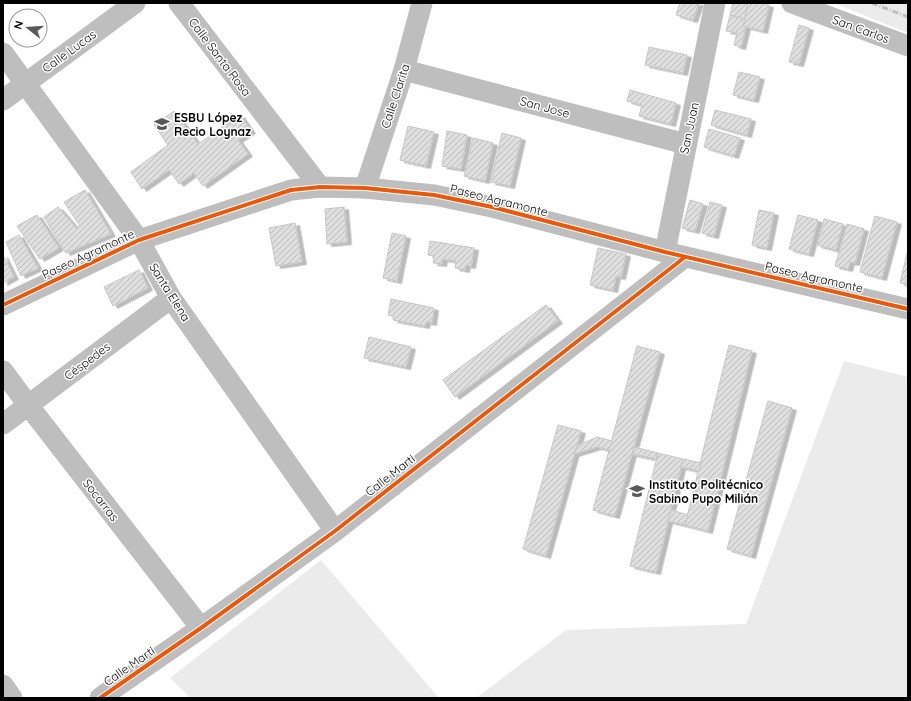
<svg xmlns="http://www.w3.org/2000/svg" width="911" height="701" viewBox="0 0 911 701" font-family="Quicksand,sans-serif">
<defs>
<pattern id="building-hatch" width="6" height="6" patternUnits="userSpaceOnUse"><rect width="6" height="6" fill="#dedede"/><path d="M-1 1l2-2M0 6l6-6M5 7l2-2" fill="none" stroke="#bdbdbd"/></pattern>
<filter id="shadow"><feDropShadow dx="4.5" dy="2.5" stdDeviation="0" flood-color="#0004"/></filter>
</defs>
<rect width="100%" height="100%" fill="#fff"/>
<!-- green -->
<g fill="#ebebeb">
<path d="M 834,3 L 908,3 L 908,33 Z"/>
<path d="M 844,361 L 908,377 L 908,698 L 476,698 L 566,630 L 746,624 Z"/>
<path d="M 321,560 L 439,698 L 191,698 L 170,678 Z"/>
</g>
<!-- building -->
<g fill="url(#building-hatch)" stroke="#c6c6c6" filter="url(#shadow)">
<path d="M 680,3 L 699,3 L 693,20 L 676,15 Z"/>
<path d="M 733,3 L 748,3 L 745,19 L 730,15 Z"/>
<path d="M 748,3 L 761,3 L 769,5 L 763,31 L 743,26 Z"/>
<path d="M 730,15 L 745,19 L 743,26 L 746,27 L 741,47 L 734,45 L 737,33 L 726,31 Z"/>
<path d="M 799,25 L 809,28 L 799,64 L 789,62 Z"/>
<path d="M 649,47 L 687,55 L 683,73 L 645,65 Z"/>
<path d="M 739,72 L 760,77 L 754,100 L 733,95 Z"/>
<path d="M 630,90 L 676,103 L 671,124 L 639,116 L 642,105 L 627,101 Z"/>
<path d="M 715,110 L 751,119 L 747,135 L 711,125 Z"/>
<path d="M 174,111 L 198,144 L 240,115 L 251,131 L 238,140 L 248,154 L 203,186 L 194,173 L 179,184 L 169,170 L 142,189 L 131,172 L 168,145 L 154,125 Z"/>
<path d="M 408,126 L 434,132 L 426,166 L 400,160 Z"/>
<path d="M 709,129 L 740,138 L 734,156 L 704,147 Z"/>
<path d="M 447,131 L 467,135 L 461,169 L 442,166 Z"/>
<path d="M 502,133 L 521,138 L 510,186 L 491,182 Z"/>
<path d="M 473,138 L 493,143 L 485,181 L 464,176 Z"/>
<path d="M 85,190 L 111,234 L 66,253 L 44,217 L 58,207 L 77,229 L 80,226 L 64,202 Z"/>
<path d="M 690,200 L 703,204 L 695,231 L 682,228 Z"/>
<path d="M 710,202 L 722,205 L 714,236 L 702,233 Z"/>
<path d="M 344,207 L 347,242 L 327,244 L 325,209 Z"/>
<path d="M 759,210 L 774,213 L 767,248 L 752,245 Z"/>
<path d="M 37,215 L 59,248 L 40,259 L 17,226 Z"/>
<path d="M 798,215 L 818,220 L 809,254 L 789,249 Z"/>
<path d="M 875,216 L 897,222 L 882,278 L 860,272 Z"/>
<path d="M 824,219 L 843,224 L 836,250 L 817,245 Z"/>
<path d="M 295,223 L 302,262 L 276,266 L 269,228 Z"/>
<path d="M 847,224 L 864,229 L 855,263 L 850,262 L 848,269 L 835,266 Z"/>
<path d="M 392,233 L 406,236 L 397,281 L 383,278 Z"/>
<path d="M 19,235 L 38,268 L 21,276 L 6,242 Z"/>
<path d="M 430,241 L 474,248 L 471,266 L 466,265 L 465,270 L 455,268 L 456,261 L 443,259 L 442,264 L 433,263 L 434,256 L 428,255 Z"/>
<path d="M 598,248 L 626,254 L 621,277 L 616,276 L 613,290 L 590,285 Z"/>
<path d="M 908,249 L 908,285 L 900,283 Z"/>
<path d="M 3,255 L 14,277 L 3,283 Z"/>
<path d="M 139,270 L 148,288 L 113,306 L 104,287 Z"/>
<path d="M 391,299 L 434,308 L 432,323 L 426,322 L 425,326 L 393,320 L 394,316 L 388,315 Z"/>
<path d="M 546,305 L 558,321 L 455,397 L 443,380 Z"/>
<path d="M 369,337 L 411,347 L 406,367 L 364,358 Z"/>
<path d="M 729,345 L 752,351 L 708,531 L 685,525 Z"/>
<path d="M 637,346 L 660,352 L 615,516 L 593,510 Z"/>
<path d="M 768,401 L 792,408 L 751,556 L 727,549 Z"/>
<path d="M 558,425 L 581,431 L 546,556 L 523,549 Z"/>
<path d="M 597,437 L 612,441 L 609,450 L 597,447 L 574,454 L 577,446 Z"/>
<path d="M 634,447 L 658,453 L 656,459 L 632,454 Z"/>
<path d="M 658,453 L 683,459 L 656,572 L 630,566 Z"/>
<path d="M 683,459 L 701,463 L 699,471 L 681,467 Z"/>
<path d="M 671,510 L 688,515 L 685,525 L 668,521 Z"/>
</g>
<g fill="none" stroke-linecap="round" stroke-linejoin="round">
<!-- minor -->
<g stroke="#bebebe" stroke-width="21">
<path d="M 179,3 L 320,187"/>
<path d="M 792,3 L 908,46"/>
<path d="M 3,53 L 139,240 L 171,298 L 335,531"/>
<path d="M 404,70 L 686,144"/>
<path d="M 3,100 L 135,3"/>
<path d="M 365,188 L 404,70 L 422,3"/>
<path d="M 665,252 L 715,3"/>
<path d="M 3,305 L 139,240 L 291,190 L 320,187 L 365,188 L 434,195 L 492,207 L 665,252 L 908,309"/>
<path d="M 3,371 L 28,405 L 201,628"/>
<path d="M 3,424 L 171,298"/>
<path d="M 3,685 L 12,698"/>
<path d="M 100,698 L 201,628 L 335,531 L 685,257"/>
</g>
<!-- rail -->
<path stroke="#bebebe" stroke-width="3" stroke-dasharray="6 2 1 2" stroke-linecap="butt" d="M 872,3 L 908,17"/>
<!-- cycleway casing -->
<g stroke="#fff" stroke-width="6">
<g id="cycleway">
<path d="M 3,305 L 139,240 L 291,190 L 320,187 L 365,188 L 434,195 L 492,207 L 665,252 L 908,309"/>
<path d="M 100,698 L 201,628 L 335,531 L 685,257"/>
</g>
</g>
<!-- cycleway -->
<use href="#cycleway" stroke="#e8590c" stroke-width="4"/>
</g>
<!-- icons -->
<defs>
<g id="school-bare" transform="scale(1.2)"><path d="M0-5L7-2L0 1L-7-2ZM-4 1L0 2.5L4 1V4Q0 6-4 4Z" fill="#595959" stroke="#fff" stroke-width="2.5" paint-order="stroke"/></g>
</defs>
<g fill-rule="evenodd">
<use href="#school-bare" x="162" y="124"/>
<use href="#school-bare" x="637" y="491"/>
</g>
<g text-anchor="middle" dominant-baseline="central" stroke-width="3" stroke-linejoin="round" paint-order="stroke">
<!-- street labels -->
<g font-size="12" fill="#000" stroke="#fff">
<text transform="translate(861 29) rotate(20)">San Carlos</text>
<text transform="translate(69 51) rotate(-36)">Calle Lucas</text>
<text transform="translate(220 57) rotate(53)">Calle Santa Rosa</text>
<text transform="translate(395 96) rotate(-72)">Calle Clarita</text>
<text transform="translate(545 107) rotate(15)">San Jose</text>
<text transform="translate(689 128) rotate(-78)">San Juan</text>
<text transform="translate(499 200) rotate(14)">Paseo Agramonte</text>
<text transform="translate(88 254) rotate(-25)">Paseo Agramonte</text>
<text transform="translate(814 277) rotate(13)">Paseo Agramonte</text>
<text transform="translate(170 292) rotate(58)">Santa Elena</text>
<text transform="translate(87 361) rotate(-37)">Céspedes</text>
<text transform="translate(390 475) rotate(-38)">Calle Marti</text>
<text transform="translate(101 500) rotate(52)">Socarras</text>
<text transform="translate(129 666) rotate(-35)">Calle Marti</text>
</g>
<!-- poi labels -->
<g font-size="12" font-weight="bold" fill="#000" stroke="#fff" text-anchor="start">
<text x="174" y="117">ESBU López<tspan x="174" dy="14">Recio Loynaz</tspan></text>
<text x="649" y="484">Instituto Politécnico<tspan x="649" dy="14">Sabino Pupo Milián</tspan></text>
</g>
</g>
<!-- border -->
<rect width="911" height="701" fill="none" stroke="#000000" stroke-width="8"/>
<!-- north arrow -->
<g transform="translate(28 28) rotate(287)"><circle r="19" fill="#ffffff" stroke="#999999"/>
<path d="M0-3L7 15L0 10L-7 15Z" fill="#595959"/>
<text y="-6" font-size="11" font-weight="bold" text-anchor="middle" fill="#000000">N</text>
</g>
</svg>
